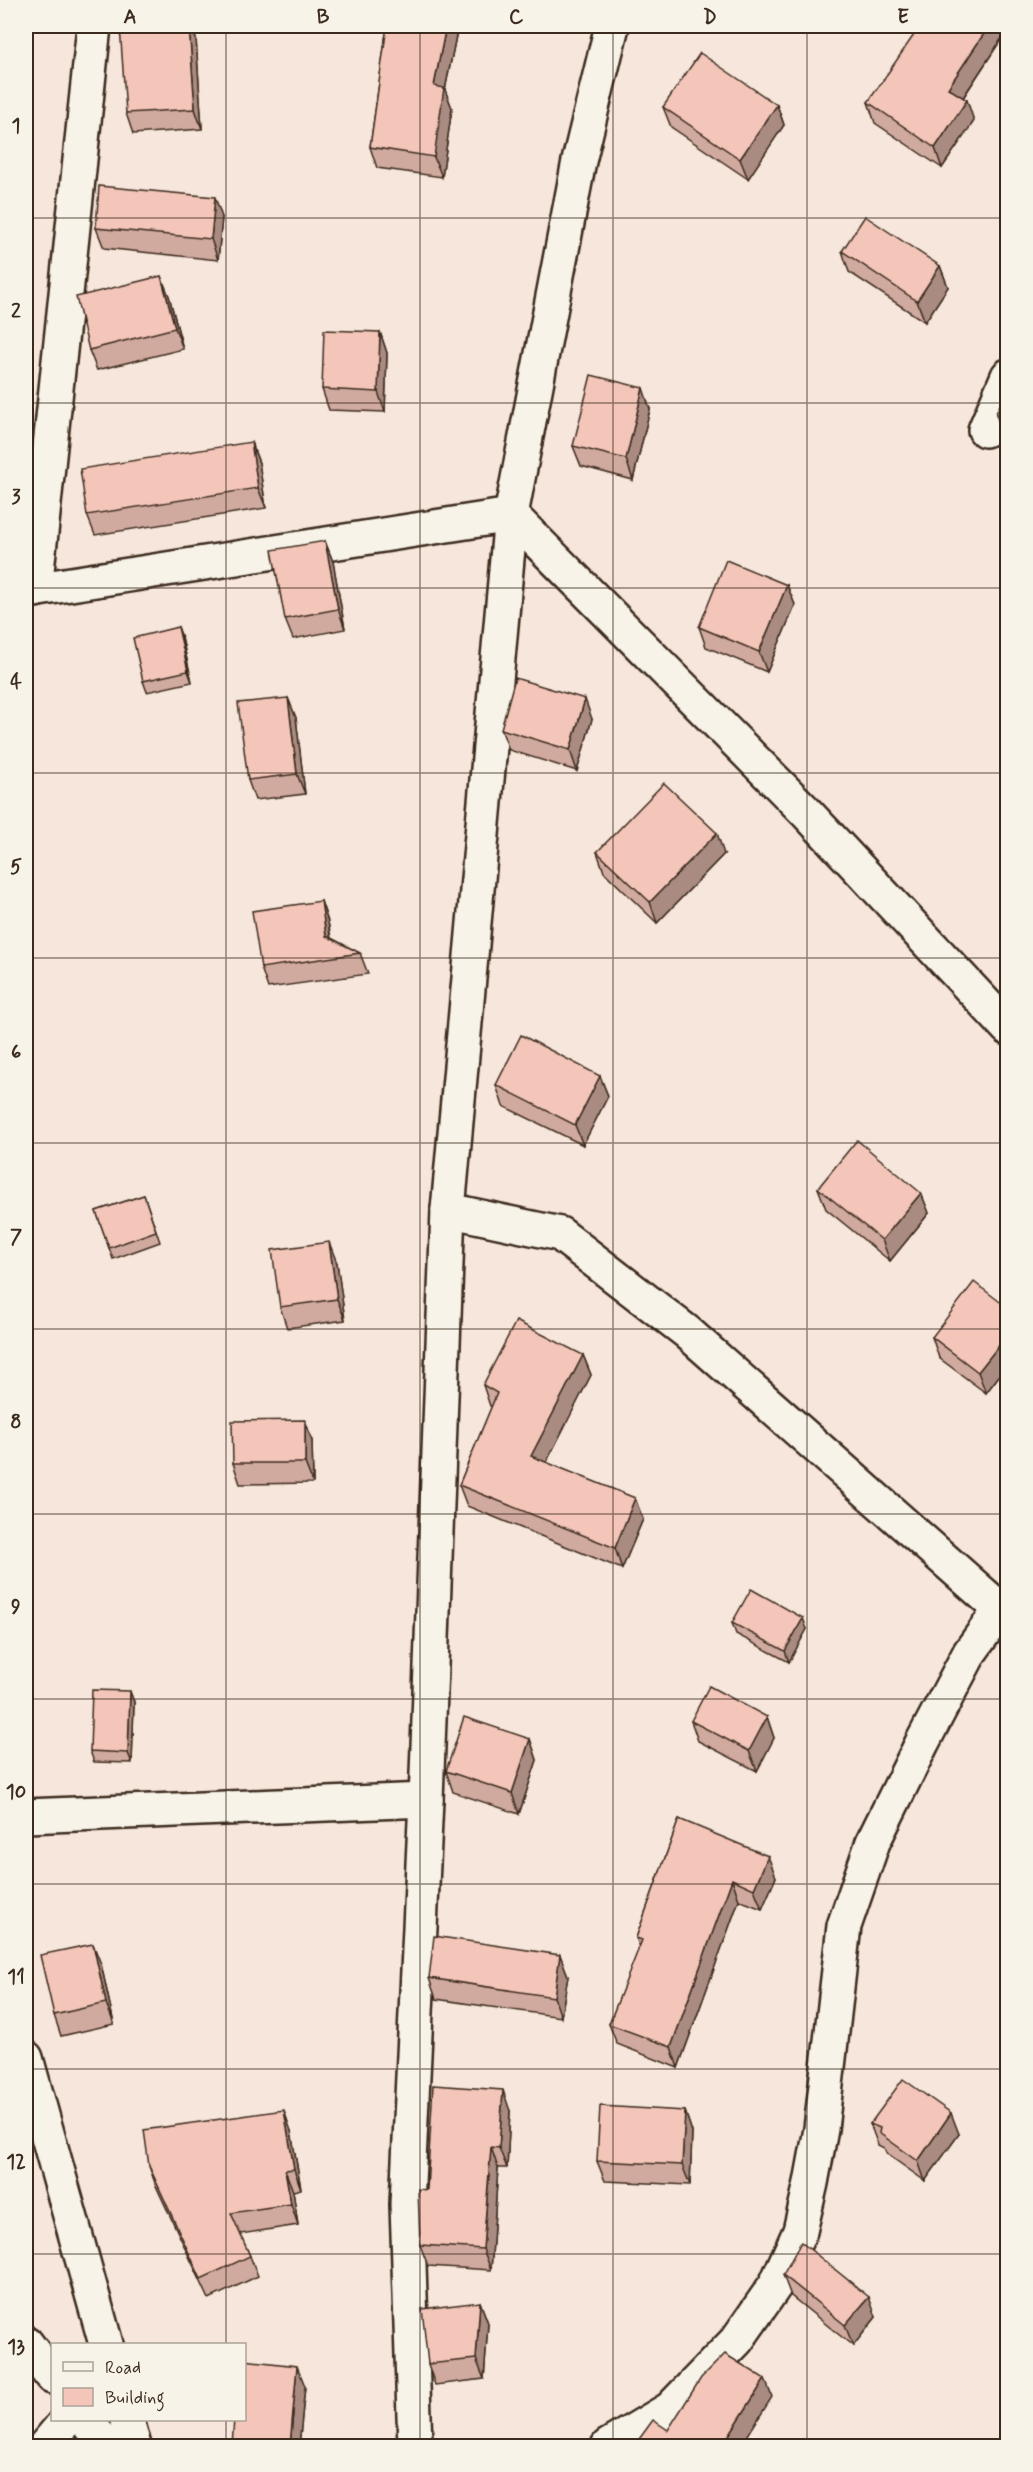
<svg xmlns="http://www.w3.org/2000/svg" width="1033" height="2472" viewBox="0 0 1033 2472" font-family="Mynerve,sans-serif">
<rect width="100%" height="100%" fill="#f7e6db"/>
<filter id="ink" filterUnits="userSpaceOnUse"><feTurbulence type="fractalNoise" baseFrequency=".0167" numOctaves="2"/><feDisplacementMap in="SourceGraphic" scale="12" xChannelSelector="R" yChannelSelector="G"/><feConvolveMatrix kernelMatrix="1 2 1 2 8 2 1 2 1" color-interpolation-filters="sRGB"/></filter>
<g filter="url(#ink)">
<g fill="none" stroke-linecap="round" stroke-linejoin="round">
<!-- minor casing -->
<g stroke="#3b2a1e" stroke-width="38">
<g id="minor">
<path d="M 985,430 L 1008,376"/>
<path d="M 35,590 L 94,26"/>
<path d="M 26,591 L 511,515 L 805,811 L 1008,1028"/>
<path d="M 448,1210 L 560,1234 L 687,1332 L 1008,1616"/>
<path d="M 26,1816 L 426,1800"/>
<path d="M 26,2058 L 106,2344"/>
<path d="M 26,2343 L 52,2377"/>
<path d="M 86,2420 L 107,2446"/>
<path d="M 127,2420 L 134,2446"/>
<path d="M 45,2446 L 67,2420"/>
<path d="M 608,2446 L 670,2409 L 737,2340 L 776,2284 L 800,2231 L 811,2183 L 821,2129 L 844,1926 L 873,1842 L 922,1743 L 970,1652 L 1000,1610"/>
</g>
</g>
<!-- tertiary casing -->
<g stroke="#3b2a1e" stroke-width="38">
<path id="tertiary" d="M 415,2446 L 407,2204 L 426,1800 L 448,1210 L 511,515 L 579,161 L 612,26"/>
</g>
<!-- minor -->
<use href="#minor" stroke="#f7f3e8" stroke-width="33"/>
<!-- tertiary -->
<use href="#tertiary" stroke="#f7f3e8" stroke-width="33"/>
</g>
<!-- wall -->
<g fill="#d1aa9f" stroke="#3b2a1e" stroke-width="1.5">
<path d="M 387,26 L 458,26 L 445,90 L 452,108 L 442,177 L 377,168 L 370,147 Z"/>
<path d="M 1008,26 L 1008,29 L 963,98 L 974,121 L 942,168 L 875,123 L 868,102 Z"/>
<path d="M 196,39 L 202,129 L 133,134 L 126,113 Z"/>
<path d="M 777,105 L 784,125 L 748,179 L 671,127 L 663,107 Z"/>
<path d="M 222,217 L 218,260 L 104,248 L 96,228 Z"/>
<path d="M 842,251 L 940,266 L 948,287 L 925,322 L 849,272 Z"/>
<path d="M 169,296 L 183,349 L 97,370 L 89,350 Z"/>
<path d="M 380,332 L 387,353 L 385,412 L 329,410 L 322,389 Z"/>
<path d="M 1008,387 L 1008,438 L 1003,435 L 996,414 Z"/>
<path d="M 650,409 L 633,480 L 581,466 L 573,446 Z"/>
<path d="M 251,442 L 259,463 L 266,508 L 95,535 L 87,515 Z"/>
<path d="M 325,541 L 333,562 L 345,629 L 293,639 L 285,619 Z"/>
<path d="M 787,585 L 795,605 L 767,672 L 706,647 L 699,627 Z"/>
<path d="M 178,627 L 182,638 L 192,682 L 147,692 L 143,681 Z"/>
<path d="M 288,698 L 296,718 L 305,794 L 255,800 L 248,780 Z"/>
<path d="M 592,719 L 577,771 L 509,750 L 501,729 Z"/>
<path d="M 597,852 L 724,854 L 657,923 L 604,872 Z"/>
<path d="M 321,901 L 328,922 L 331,938 L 360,953 L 368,974 L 268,988 L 261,968 Z"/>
<path d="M 600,1076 L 608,1096 L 583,1145 L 503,1106 L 496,1085 Z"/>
<path d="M 818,1188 L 921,1193 L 929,1213 L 890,1261 L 826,1209 Z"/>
<path d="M 144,1195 L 160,1242 L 113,1259 L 96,1211 Z"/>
<path d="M 337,1263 L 345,1320 L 287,1328 L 280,1307 Z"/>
<path d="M 1008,1308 L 1008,1364 L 986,1393 L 939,1358 L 932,1337 Z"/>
<path d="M 583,1355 L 591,1375 L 546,1462 L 643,1519 L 622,1569 L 467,1506 L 459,1485 L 492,1406 L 490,1406 L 483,1385 Z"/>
<path d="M 305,1420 L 312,1441 L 313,1483 L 240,1484 L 233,1463 Z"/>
<path d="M 732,1623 L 807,1629 L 789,1662 L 736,1634 Z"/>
<path d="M 26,1665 L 29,1713 L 26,1714 Z"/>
<path d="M 134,1702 L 132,1763 L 94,1762 L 90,1751 Z"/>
<path d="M 767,1717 L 774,1738 L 757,1771 L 698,1741 L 691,1721 Z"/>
<path d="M 530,1739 L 537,1760 L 519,1814 L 453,1792 L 446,1771 Z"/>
<path d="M 679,1819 L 776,1877 L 762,1909 L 739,1900 L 678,2068 L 617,2044 L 609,2024 L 640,1947 L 636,1938 Z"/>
<path d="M 560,1955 L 568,1976 L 561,2017 L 436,1999 L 429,1978 Z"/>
<path d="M 101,1964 L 114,2024 L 61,2036 L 54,2015 Z"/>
<path d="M 510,2111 L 507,2168 L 498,2168 L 491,2270 L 428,2266 L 420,2245 L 427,2190 Z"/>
<path d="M 685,2111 L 692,2132 L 690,2185 L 605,2181 L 597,2161 Z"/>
<path d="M 870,2124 L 959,2134 L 925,2181 L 887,2154 L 884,2148 L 878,2145 Z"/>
<path d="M 291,2131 L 301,2189 L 293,2191 L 298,2225 L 240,2234 L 250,2256 L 258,2276 L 209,2299 L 156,2186 L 149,2166 Z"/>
<path d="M 783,2275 L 876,2317 L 853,2346 L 791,2296 Z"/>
<path d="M 480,2302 L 488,2323 L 484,2379 L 435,2385 L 428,2364 Z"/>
<path d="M 305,2386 L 299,2446 L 233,2446 L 232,2444 Z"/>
</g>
<!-- shaded-wall -->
<g fill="#aa8b82" stroke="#3b2a1e" stroke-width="1.5">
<path d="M 189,26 L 191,26 L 196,39 L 202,129 L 195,109 Z"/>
<path d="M 446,26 L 458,26 L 445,90 L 452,108 L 442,177 L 434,157 L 434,86 Z"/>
<path d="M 989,26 L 1008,26 L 1008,29 L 956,108 L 948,88 Z"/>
<path d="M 967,100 L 974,121 L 942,168 L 935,148 Z"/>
<path d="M 777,105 L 784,125 L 748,179 L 740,159 Z"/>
<path d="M 215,197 L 222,217 L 218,260 L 211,239 Z"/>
<path d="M 940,266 L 948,287 L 925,322 L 917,301 Z"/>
<path d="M 161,276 L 169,296 L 183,349 L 175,328 Z"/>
<path d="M 380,332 L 387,353 L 385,412 L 378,392 Z"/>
<path d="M 643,388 L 650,409 L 633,480 L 626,459 Z"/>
<path d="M 251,442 L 259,463 L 266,508 L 258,488 Z"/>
<path d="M 325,541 L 333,562 L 345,629 L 338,609 Z"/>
<path d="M 787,585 L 795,605 L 767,672 L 759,652 Z"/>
<path d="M 178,627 L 182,638 L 192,682 L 188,671 Z"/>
<path d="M 288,698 L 296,718 L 305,794 L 297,774 Z"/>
<path d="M 585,699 L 592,719 L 577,771 L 570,750 Z"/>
<path d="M 717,833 L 724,854 L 657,923 L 650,902 Z"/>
<path d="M 321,901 L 328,922 L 333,956 L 326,936 Z"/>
<path d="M 600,1076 L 608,1096 L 583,1145 L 575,1125 Z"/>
<path d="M 921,1193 L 929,1213 L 890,1261 L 882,1240 Z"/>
<path d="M 329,1242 L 337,1263 L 345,1320 L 337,1299 Z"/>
<path d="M 1008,1334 L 1008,1364 L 986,1393 L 978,1372 Z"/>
<path d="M 583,1355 L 591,1375 L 539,1477 L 531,1456 Z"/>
<path d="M 305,1420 L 312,1441 L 313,1483 L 305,1463 Z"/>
<path d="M 635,1498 L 643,1519 L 622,1569 L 615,1548 Z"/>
<path d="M 803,1618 L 807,1629 L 789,1662 L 785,1651 Z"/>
<path d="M 26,1665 L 29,1713 L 26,1704 Z"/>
<path d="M 130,1691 L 134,1702 L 132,1763 L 128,1753 Z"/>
<path d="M 767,1717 L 774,1738 L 757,1771 L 749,1751 Z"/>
<path d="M 530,1739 L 537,1760 L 519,1814 L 512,1793 Z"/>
<path d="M 768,1856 L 776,1877 L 762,1909 L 754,1889 Z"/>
<path d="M 732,1879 L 739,1900 L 678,2068 L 671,2047 Z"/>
<path d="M 93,1944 L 101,1964 L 114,2024 L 106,2003 Z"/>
<path d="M 560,1955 L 568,1976 L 561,2017 L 554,1997 Z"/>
<path d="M 503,2090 L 510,2111 L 507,2168 L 499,2148 Z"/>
<path d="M 284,2110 L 291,2131 L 301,2189 L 294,2169 Z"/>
<path d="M 685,2111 L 692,2132 L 690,2185 L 682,2165 Z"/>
<path d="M 951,2113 L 959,2134 L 925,2181 L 918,2161 Z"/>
<path d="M 491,2147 L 498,2168 L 491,2270 L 483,2249 Z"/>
<path d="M 285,2170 L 293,2191 L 298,2225 L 291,2204 Z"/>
<path d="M 869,2297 L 876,2317 L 853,2346 L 845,2325 Z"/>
<path d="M 480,2302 L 488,2323 L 484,2379 L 476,2359 Z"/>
<path d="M 297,2366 L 305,2386 L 299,2446 L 290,2446 Z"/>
<path d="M 765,2379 L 772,2397 L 741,2446 L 722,2446 Z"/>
</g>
<!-- building -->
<g fill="#f3c6b9" stroke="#3b2a1e" stroke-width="1.5">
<path d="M 120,26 L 189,26 L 195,109 L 126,113 Z"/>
<path d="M 387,26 L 446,26 L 434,86 L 444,88 L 434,157 L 370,147 Z"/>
<path d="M 920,26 L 989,26 L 948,88 L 967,100 L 935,148 L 868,102 Z"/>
<path d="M 700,53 L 777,105 L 740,159 L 663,107 Z"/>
<path d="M 99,186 L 215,197 L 211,239 L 96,228 Z"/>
<path d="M 865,216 L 940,266 L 917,301 L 842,251 Z"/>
<path d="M 161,276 L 175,328 L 89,350 L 76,297 Z"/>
<path d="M 324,330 L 380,332 L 378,392 L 322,389 Z"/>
<path d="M 591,375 L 643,388 L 626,459 L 573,446 Z"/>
<path d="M 1008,387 L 1008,422 L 996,414 Z"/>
<path d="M 251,442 L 258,488 L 87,515 L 80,469 Z"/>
<path d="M 325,541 L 338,609 L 285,619 L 272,550 Z"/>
<path d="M 726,560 L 787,585 L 759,652 L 699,627 Z"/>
<path d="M 178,627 L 188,671 L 143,681 L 133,638 Z"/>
<path d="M 515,678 L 585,699 L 570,750 L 501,729 Z"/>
<path d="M 288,698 L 297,774 L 248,780 L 238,703 Z"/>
<path d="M 664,783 L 717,833 L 650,902 L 597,852 Z"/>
<path d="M 321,901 L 326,936 L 360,953 L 261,968 L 252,911 Z"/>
<path d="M 521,1035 L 600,1076 L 575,1125 L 496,1085 Z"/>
<path d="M 857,1140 L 921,1193 L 882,1240 L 818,1188 Z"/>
<path d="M 144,1195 L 156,1231 L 109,1248 L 96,1211 Z"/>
<path d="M 329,1242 L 337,1299 L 280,1307 L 272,1250 Z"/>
<path d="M 974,1282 L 1008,1308 L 1008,1334 L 978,1372 L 932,1337 Z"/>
<path d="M 516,1321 L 583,1355 L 531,1456 L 635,1498 L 615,1548 L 459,1485 L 497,1393 L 483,1385 Z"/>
<path d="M 305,1420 L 305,1463 L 233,1463 L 232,1421 Z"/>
<path d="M 751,1589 L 803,1618 L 785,1651 L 732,1623 Z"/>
<path d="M 709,1686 L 767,1717 L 749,1751 L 691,1721 Z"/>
<path d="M 92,1690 L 130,1691 L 128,1753 L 90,1751 Z"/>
<path d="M 464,1717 L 530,1739 L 512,1793 L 446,1771 Z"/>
<path d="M 679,1819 L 768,1856 L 754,1889 L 732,1879 L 671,2047 L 609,2024 L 642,1940 L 636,1938 Z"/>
<path d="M 434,1936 L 560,1955 L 554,1997 L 429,1978 Z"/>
<path d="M 93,1944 L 106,2003 L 54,2015 L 40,1955 Z"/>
<path d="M 903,2079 L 951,2113 L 918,2161 L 879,2133 L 880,2128 L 870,2124 Z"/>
<path d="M 433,2085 L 503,2090 L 499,2148 L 491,2147 L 483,2249 L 420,2245 L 418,2189 L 427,2190 Z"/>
<path d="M 600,2106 L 685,2111 L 682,2165 L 597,2161 Z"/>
<path d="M 284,2110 L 294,2169 L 285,2170 L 291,2204 L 231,2213 L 250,2256 L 201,2279 L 149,2166 L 144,2130 Z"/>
<path d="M 801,2242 L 869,2297 L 845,2325 L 783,2275 Z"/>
<path d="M 480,2302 L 476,2359 L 428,2364 L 422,2309 Z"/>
<path d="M 725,2354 L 765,2379 L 722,2446 L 634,2446 L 653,2420 L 668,2430 L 701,2378 Z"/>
<path d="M 244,2360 L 297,2366 L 290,2446 L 259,2446 L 232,2444 L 234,2420 L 244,2420 Z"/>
</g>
</g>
<!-- grid -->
<path fill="none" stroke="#3b2a1e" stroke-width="1.5" stroke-opacity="0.55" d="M 226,26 L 226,2344M 420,26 L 420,2446M 613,26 L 613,2446M 807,26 L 807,2446M 26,218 L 1008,218M 26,403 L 1008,403M 26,588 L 1008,588M 26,773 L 1008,773M 26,958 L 1008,958M 26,1143 L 1008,1143M 26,1329 L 1008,1329M 26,1514 L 1008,1514M 26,1699 L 1008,1699M 26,1884 L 1008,1884M 26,2069 L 1008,2069M 26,2254 L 1008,2254M 226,2420 L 226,2446"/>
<!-- margin -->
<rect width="1033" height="2472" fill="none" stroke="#f7f3e8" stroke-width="66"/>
<!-- legend -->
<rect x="51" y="2343" width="195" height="78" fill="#f7f3e8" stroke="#aca397" stroke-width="1.5"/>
<rect x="63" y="2362" width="30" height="9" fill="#f7f3e8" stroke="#aca397" stroke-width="1.5"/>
<text x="105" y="2373" font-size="18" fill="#3b2a1e">Road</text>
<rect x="63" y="2388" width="30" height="18" fill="#f3c6b9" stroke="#aca397" stroke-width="1.5"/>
<text x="105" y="2403" font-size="18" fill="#3b2a1e">Building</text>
<rect x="33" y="33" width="967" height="2406" fill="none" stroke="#3b2a1e" stroke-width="2"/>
<g font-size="20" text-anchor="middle" font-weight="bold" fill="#3b2a1e">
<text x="130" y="23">A</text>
<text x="323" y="23">B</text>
<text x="516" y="23">C</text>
<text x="710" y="23">D</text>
<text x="903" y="23">E</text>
<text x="16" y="132">1</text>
<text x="16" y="317">2</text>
<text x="16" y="503">3</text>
<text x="16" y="688">4</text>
<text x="16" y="873">5</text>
<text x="16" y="1058">6</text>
<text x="16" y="1243">7</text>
<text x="16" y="1428">8</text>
<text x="16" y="1613">9</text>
<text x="16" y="1798">10</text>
<text x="16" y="1983">11</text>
<text x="16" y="2168">12</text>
<text x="16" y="2353">13</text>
</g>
</svg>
